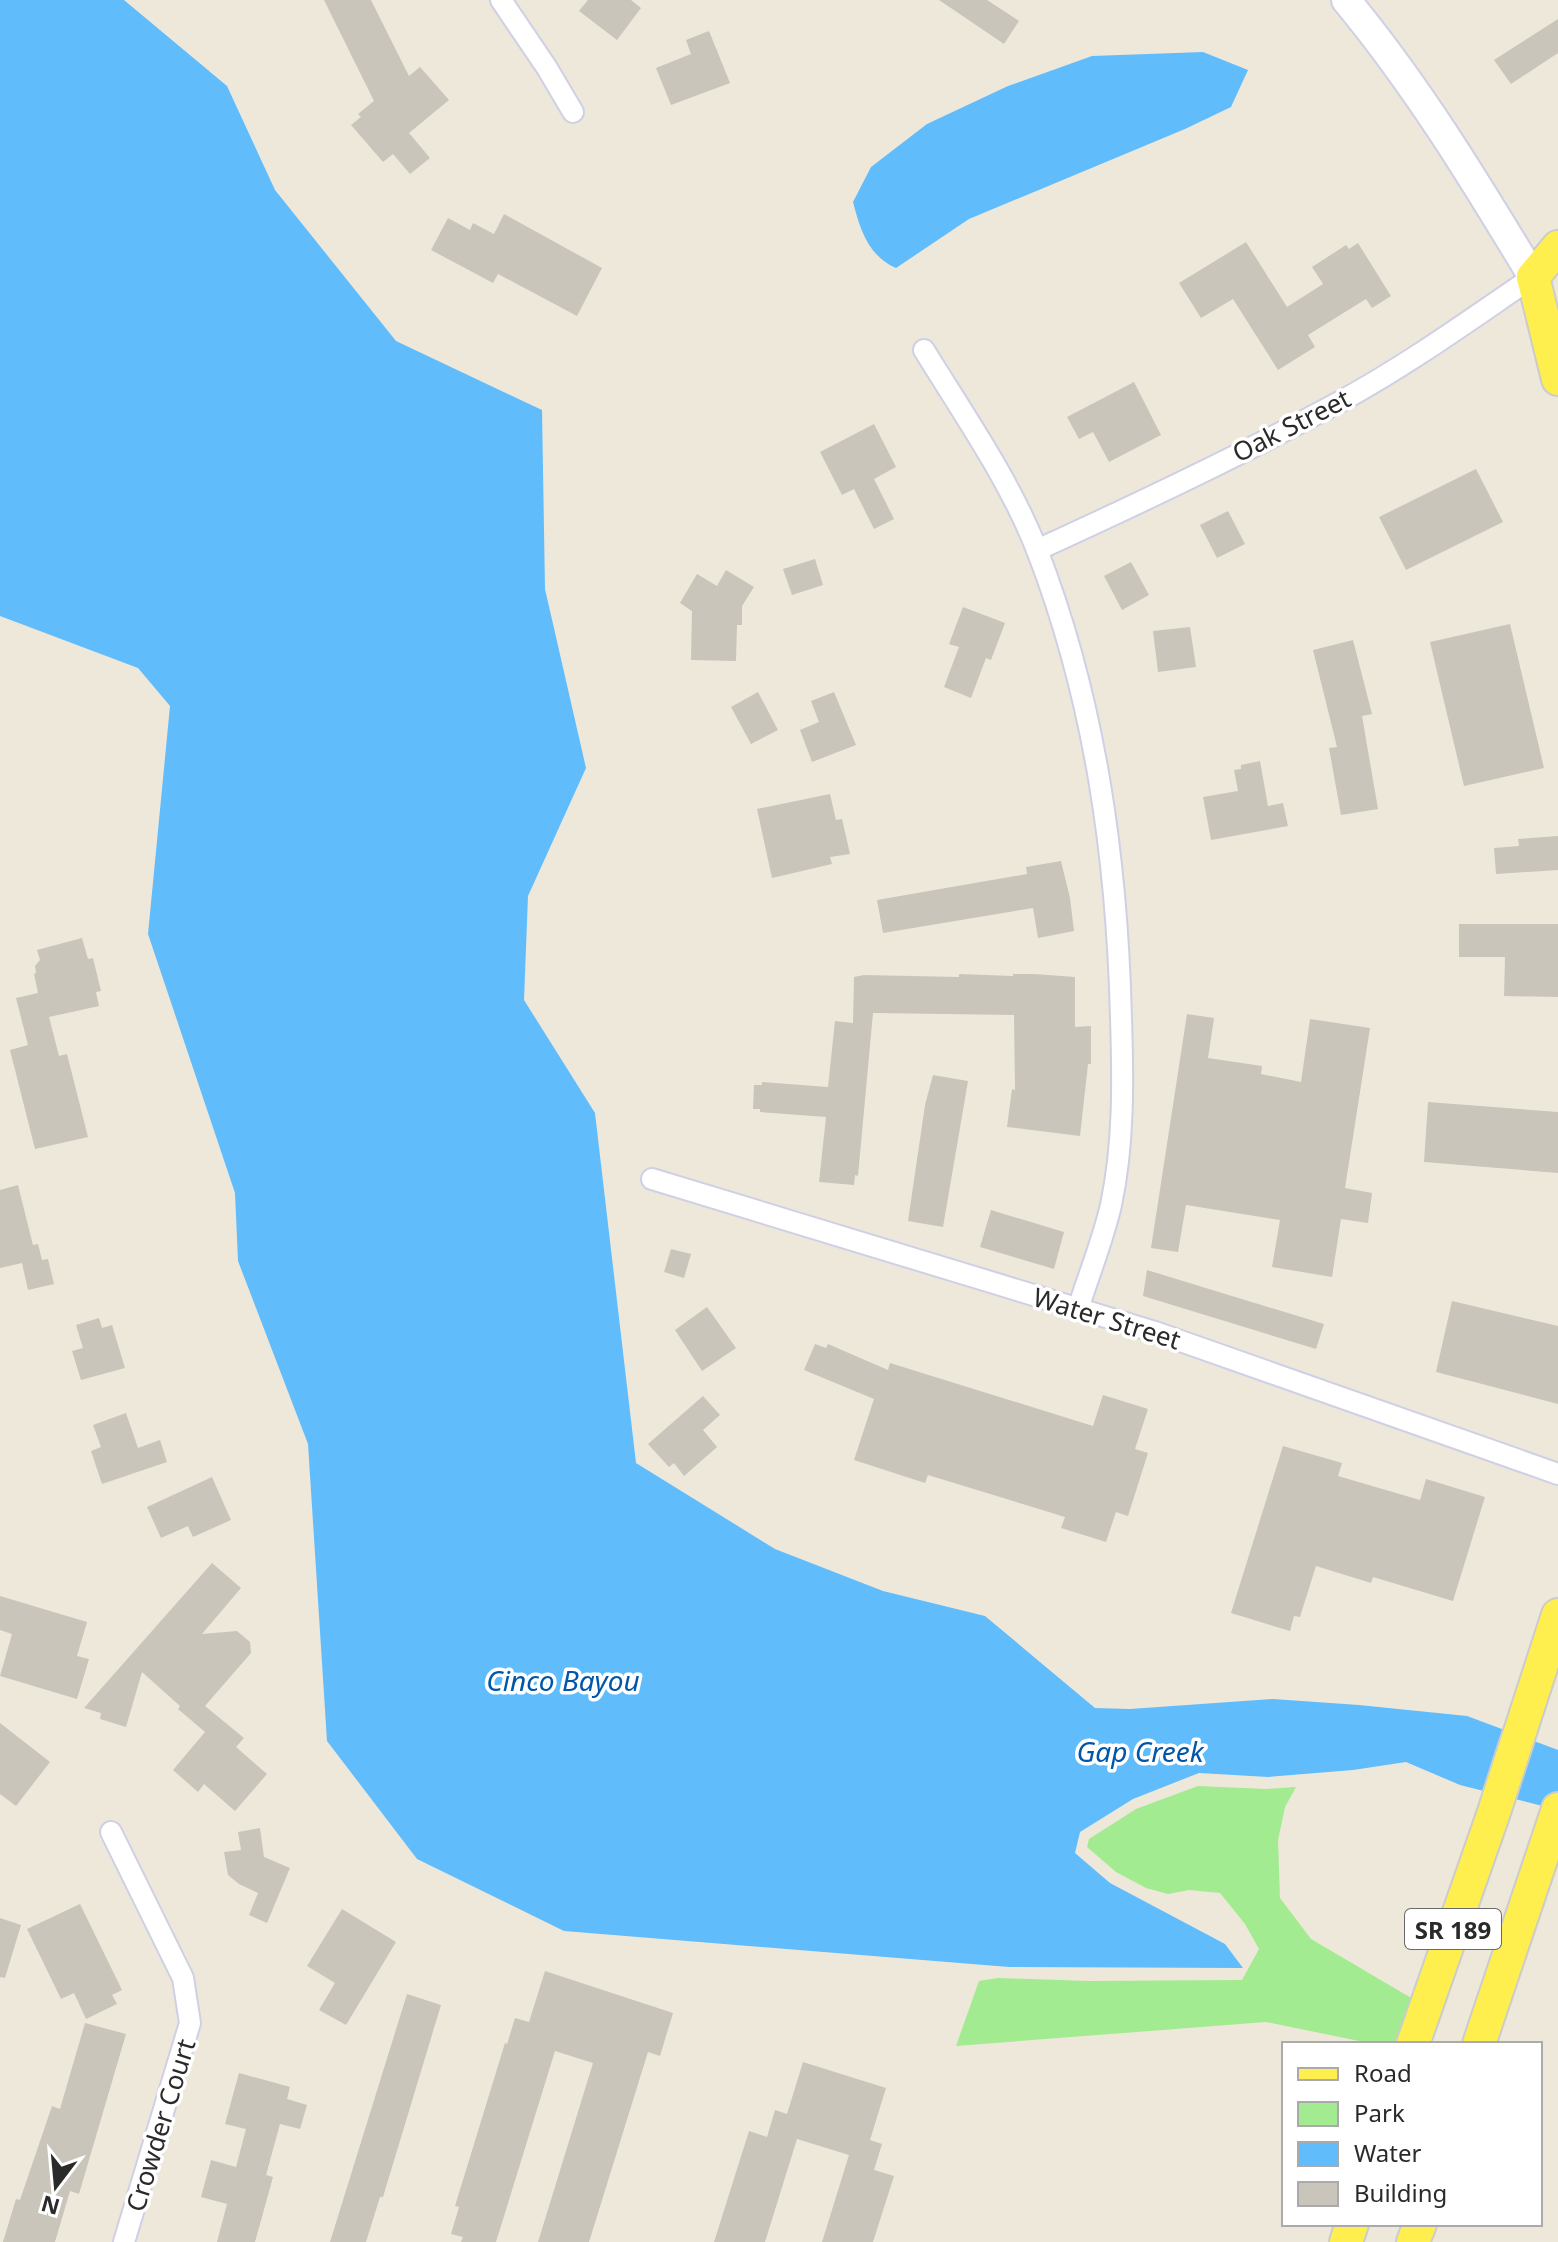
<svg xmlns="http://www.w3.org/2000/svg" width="1558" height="2242" viewBox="0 0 1558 2242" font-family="'Noto Sans',sans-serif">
<rect width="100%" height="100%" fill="#eee8da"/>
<!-- green -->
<path fill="#a2eb90" d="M 1198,1786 L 1266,1789 L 1296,1787 L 1285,1807 L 1278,1840 L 1280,1898 L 1311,1939 L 1413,1999 L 1398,2044 L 1374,2044 L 1266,2022 L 956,2046 L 979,1981 L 998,1978 L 1088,1981 L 1242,1980 L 1259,1949 L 1245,1924 L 1220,1893 L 1189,1890 L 1168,1894 L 1146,1888 L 1116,1872 L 1087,1847 L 1089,1839 L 1136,1809 Z"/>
<!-- water -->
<g fill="#61bcfc">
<path d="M 0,0 L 124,0 L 227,86 L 275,190 L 396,341 L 542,410 L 545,589 L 586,768 L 528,896 L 524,1000 L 595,1113 L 636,1463 L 775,1549 L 883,1591 L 985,1616 L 1095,1708 L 1130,1709 L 1273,1699 L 1359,1705 L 1467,1716 L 1558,1750 L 1558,1810 L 1460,1785 L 1406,1762 L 1353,1770 L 1268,1777 L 1199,1773 L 1133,1799 L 1080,1832 L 1075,1853 L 1110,1883 L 1225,1944 L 1243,1968 L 1009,1967 L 564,1931 L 417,1859 L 327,1741 L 308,1444 L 238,1261 L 235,1193 L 148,934 L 170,706 L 138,668 L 0,616 Z"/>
<path d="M 1203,52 L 1248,70 L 1231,107 L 1185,129 L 969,219 L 896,268 C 868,256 860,229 853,202 L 871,167 L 927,124 L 1008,86 L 1092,56 Z"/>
</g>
<!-- building -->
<g fill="#c9c5ba">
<path d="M 324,0 L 371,0 L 409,76 L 420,67 L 449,100 L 409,133 L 430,158 L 410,174 L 393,154 L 383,162 L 351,125 L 361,117 L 358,114 L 374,101 Z"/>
<path d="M 588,0 L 631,0 L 641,8 L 617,40 L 579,11 Z"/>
<path d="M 939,0 L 987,0 L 1019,21 L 1004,44 Z"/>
<path d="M 1558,19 L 1558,53 L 1511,84 L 1494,60 Z"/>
<path d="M 709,31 L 730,83 L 671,105 L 656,68 L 691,54 L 686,40 Z"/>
<path d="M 504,214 L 602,268 L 577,316 L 498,274 L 493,283 L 431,250 L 448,218 L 470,230 L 473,223 L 494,234 Z"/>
<path d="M 1246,242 L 1287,307 L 1323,284 L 1312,267 L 1346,245 L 1349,249 L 1358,243 L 1391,296 L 1372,308 L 1366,299 L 1308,335 L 1315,347 L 1278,370 L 1233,299 L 1201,318 L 1179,283 Z"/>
<path d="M 1134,382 L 1161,435 L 1109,462 L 1093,432 L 1079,439 L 1067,417 Z"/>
<path d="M 874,424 L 896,467 L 874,479 L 894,519 L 874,529 L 854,489 L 842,495 L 820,452 Z"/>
<path d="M 1476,469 L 1503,522 L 1406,570 L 1379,517 Z"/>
<path d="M 1228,511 L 1245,544 L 1217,558 L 1200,525 Z"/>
<path d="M 815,559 L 823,585 L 792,595 L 783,569 Z"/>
<path d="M 1131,562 L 1149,595 L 1122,610 L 1104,576 Z"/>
<path d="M 726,570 L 754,587 L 742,606 L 742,625 L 737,625 L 736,661 L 691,660 L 692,611 L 680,603 L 697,574 L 717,586 Z"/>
<path d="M 963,607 L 1005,623 L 991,660 L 986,658 L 971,698 L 944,687 L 959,647 L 949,644 Z"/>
<path d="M 1510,624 L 1544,768 L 1464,786 L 1430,642 Z"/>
<path d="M 1190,627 L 1196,667 L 1158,672 L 1153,631 Z"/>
<path d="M 1353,640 L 1372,714 L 1362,716 L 1378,809 L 1341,815 L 1329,748 L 1337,747 L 1313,650 Z"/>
<path d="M 758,692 L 778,730 L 751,744 L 731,707 Z"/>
<path d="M 834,692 L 856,745 L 812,762 L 800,730 L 819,722 L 811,701 Z"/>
<path d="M 1260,761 L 1268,806 L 1283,803 L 1288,826 L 1211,840 L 1203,797 L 1238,791 L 1234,770 L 1241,769 L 1241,765 Z"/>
<path d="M 830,794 L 836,820 L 842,819 L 850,854 L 830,857 L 832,864 L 772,878 L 757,809 Z"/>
<path d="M 1558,836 L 1558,870 L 1496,874 L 1494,848 L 1519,846 L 1518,839 Z"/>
<path d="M 1061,861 L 1070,898 L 1074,931 L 1038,938 L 1033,908 L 883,933 L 877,900 L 1027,874 L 1026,867 Z"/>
<path d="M 1459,924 L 1558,924 L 1558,997 L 1504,996 L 1505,957 L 1459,957 Z"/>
<path d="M 82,938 L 88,959 L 93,958 L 101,991 L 96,992 L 99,1006 L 49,1017 L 59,1056 L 67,1054 L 88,1137 L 35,1149 L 10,1050 L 28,1045 L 16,998 L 38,993 L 34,974 L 36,973 L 35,966 L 40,960 L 37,950 Z"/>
<path d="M 959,974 L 1013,976 L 1013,974 L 1034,974 L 1075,977 L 1075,1027 L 1091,1026 L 1091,1064 L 1088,1064 L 1080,1136 L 1007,1127 L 1012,1089 L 1015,1090 L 1014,1015 L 873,1013 L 858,1176 L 855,1175 L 854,1185 L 819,1182 L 826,1117 L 760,1112 L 760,1109 L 753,1109 L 754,1085 L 762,1085 L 762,1082 L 828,1087 L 835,1021 L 853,1023 L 854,977 L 864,975 L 959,977 Z"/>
<path d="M 1187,1014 L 1214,1018 L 1208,1058 L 1262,1066 L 1261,1074 L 1301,1082 L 1310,1019 L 1370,1028 L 1345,1188 L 1372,1193 L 1368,1223 L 1341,1219 L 1332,1277 L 1272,1267 L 1280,1220 L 1186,1205 L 1178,1252 L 1151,1248 Z"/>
<path d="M 933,1075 L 968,1081 L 943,1227 L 908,1221 L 925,1105 Z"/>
<path d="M 1428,1102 L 1558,1112 L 1558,1173 L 1424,1162 Z"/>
<path d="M 18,1185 L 33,1245 L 38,1244 L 42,1260 L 48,1259 L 54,1284 L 28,1290 L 22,1263 L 0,1268 L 0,1190 Z"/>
<path d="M 991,1210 L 1064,1232 L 1054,1269 L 980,1247 Z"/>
<path d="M 671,1249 L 691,1254 L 684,1278 L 664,1272 Z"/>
<path d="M 1147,1270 L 1324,1324 L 1316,1349 L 1143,1296 Z"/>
<path d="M 1452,1301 L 1558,1326 L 1558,1404 L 1436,1372 Z"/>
<path d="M 707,1307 L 736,1348 L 702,1371 L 675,1330 Z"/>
<path d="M 99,1318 L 102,1328 L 112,1325 L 125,1368 L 81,1380 L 72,1351 L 83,1348 L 76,1325 Z"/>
<path d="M 815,1344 L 826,1348 L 828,1344 L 888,1370 L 890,1363 L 1093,1426 L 1103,1395 L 1148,1409 L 1135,1449 L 1148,1453 L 1128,1516 L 1116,1512 L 1106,1542 L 1061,1528 L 1065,1517 L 928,1475 L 925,1483 L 854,1460 L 874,1399 L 804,1370 Z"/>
<path d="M 703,1396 L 720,1415 L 703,1430 L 717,1447 L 684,1476 L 674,1463 L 669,1467 L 648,1444 Z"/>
<path d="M 126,1413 L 138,1448 L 160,1440 L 167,1462 L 102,1484 L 91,1451 L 101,1447 L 93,1425 Z"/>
<path d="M 1283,1446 L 1342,1463 L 1338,1476 L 1420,1500 L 1426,1479 L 1485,1497 L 1453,1601 L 1373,1577 L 1371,1583 L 1316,1566 L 1300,1617 L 1294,1616 L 1290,1631 L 1231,1613 Z"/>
<path d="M 212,1477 L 231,1520 L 193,1537 L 188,1526 L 161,1538 L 147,1507 Z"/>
<path d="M 212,1563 L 241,1588 L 202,1634 L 237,1631 L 250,1642 L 251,1653 L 205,1706 L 244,1738 L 236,1747 L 267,1774 L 235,1811 L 204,1784 L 198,1792 L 173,1770 L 205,1732 L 178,1709 L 180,1706 L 142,1672 L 126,1727 L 100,1719 L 101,1713 L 84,1708 Z"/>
<path d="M 0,1596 L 87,1622 L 77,1656 L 89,1659 L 77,1699 L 0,1676 L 12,1634 L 0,1630 Z"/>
<path d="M 0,1723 L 50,1762 L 16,1806 L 0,1794 Z"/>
<path d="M 260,1828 L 264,1857 L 290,1868 L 267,1923 L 249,1915 L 258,1893 L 239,1884 L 228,1875 L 224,1852 L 241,1850 L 238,1832 Z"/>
<path d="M 80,1904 L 122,1990 L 112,1995 L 117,2004 L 86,2019 L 74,1993 L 61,1999 L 27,1929 Z"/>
<path d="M 342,1909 L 396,1942 L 346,2025 L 319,2010 L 335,1983 L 307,1966 Z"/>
<path d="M 0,1918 L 21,1925 L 5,1978 L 0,1977 Z"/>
<path d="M 545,1971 L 673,2013 L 660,2056 L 648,2052 L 589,2242 L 538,2242 L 593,2063 L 555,2051 L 496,2242 L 461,2242 L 463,2237 L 451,2234 L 459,2207 L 455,2206 L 505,2043 L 507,2044 L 515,2018 L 529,2022 Z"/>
<path d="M 407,1994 L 441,2005 L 383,2197 L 380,2197 L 366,2242 L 330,2242 Z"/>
<path d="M 85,2023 L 126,2034 L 79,2194 L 70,2191 L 55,2242 L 3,2242 L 16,2199 L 20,2200 L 52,2106 L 60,2109 Z"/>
<path d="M 803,2062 L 886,2088 L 870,2140 L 882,2144 L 874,2170 L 894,2176 L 873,2242 L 822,2242 L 849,2155 L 797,2139 L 765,2242 L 714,2242 L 749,2131 L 767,2137 L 775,2110 L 787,2114 Z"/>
<path d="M 239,2073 L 290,2087 L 287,2099 L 307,2105 L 300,2129 L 280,2124 L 266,2175 L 273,2177 L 255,2242 L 217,2242 L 227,2204 L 201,2197 L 211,2160 L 236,2167 L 246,2129 L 225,2124 Z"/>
</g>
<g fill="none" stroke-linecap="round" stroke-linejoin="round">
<!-- minor casing -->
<g stroke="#cfd0e5" stroke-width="24">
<g id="minor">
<path d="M 501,0 L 547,68 L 573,112"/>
<path d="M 924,350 C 964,415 1009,479 1037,550 C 1095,700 1117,858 1121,1018 C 1123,1080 1124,1144 1111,1205 C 1103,1240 1089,1274 1078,1309"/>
<path d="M 1037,550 C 1140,503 1243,454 1343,400 C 1409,364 1471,319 1533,277"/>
<path d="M 652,1179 L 1155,1332 L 1558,1474"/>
<path d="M 111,1832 L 183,1978 L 190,2023 L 124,2242"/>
</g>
</g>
<!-- secondary casing -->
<g stroke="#cfd0e5" stroke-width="32">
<path id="secondary" d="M 1346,0 C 1418,87 1475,181 1533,277"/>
</g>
<!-- primary casing -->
<g stroke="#ccc" stroke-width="36">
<g id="primary">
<path d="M 1533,277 L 1558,379"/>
<path d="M 1533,277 L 1558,247"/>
<path d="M 1413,2044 L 1493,1815 L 1558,1615"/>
<path d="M 1479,2044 L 1558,1809"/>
<path d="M 1346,2242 L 1352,2224"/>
<path d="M 1413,2242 L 1420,2224"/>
</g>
</g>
<!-- minor -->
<use href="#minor" stroke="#fff" stroke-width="20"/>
<!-- secondary -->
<use href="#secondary" stroke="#fff" stroke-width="28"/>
<!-- primary -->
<use href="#primary" stroke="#ffef4e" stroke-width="32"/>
</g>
<g text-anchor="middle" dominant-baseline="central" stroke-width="7" stroke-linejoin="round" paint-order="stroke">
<!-- shield labels -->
<rect fill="#fff" stroke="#6a6a6a" stroke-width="2" x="1405" y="1909" width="96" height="40" rx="6"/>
<g font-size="24" font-weight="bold" fill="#2a2a2a">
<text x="1453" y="1929">SR 189</text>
</g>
<!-- street labels -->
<g font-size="26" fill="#2a2a2a" stroke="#fff">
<text transform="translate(1291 425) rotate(-27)">Oak Street</text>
<text transform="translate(1107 1318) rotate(17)">Water Street</text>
<text transform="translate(160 2125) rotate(-73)">Crowder Court</text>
</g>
<!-- water labels -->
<g font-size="28" font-style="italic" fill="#0056a8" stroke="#fff">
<text x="563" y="1680">Cinco Bayou</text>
<text x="1140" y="1751">Gap Creek</text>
</g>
</g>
<!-- legend -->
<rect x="1282" y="2042" width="260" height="184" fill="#ffffff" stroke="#aaaaaa" stroke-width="2"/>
<rect x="1298" y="2068" width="40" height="12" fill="#ffef4e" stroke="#aaaaaa" stroke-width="2"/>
<text x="1354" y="2082" font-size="24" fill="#2a2a2a">Road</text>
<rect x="1298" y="2102" width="40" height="24" fill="#a2eb90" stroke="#aaaaaa" stroke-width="2"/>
<text x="1354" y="2122" font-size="24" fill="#2a2a2a">Park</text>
<rect x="1298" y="2142" width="40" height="24" fill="#61bcfc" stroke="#aaaaaa" stroke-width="2"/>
<text x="1354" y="2162" font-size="24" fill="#2a2a2a">Water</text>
<rect x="1298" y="2182" width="40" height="24" fill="#c9c5ba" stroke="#aaaaaa" stroke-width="2"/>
<text x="1354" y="2202" font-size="24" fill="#2a2a2a">Building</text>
<!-- north arrow -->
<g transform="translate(56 2186) rotate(196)" stroke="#ffffff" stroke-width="6" paint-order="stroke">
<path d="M0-6L14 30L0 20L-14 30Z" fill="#2a2a2a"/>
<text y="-12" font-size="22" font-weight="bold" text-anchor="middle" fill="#2a2a2a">N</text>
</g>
</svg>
